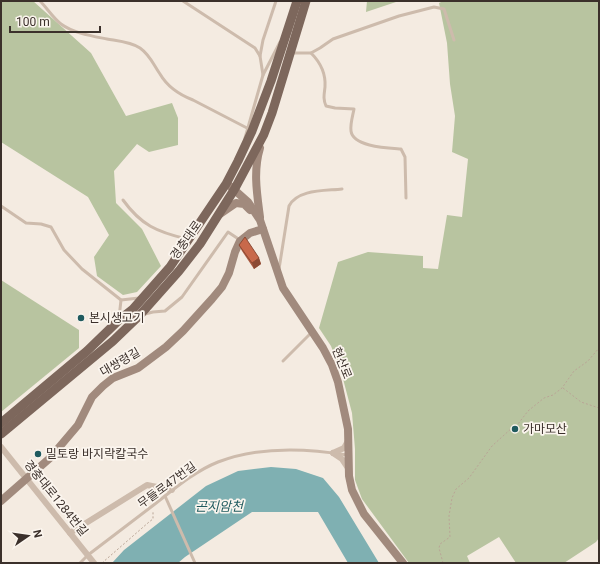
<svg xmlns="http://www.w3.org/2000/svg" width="600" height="564" viewBox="0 0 600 564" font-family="Roboto,'Noto Sans KR',sans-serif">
<rect width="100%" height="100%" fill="#f4ebe1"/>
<!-- green -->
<g fill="#b8c4a0">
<path d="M 1,1 L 33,1 L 91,53 L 126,116 L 172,103 L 178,118 L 178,145 L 149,152 L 137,144 L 114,171 L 116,203 L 142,229 L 161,266 L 137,292 L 123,295 L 97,276 L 94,257 L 109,235 L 88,197 L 1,142 Z"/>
<path d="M 367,1 L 399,1 L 366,12 Z"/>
<path d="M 443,1 L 599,1 L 599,538 L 596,542 L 564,563 L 516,563 L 499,537 L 467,556 L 470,563 L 409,563 L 362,499 L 355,480 L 355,449 L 352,413 L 342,375 L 331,346 L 319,328 L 338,262 L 368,252 L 423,256 L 423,268 L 438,269 L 447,215 L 462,217 L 468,159 L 452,152 L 455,116 L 450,84 L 447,43 L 439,3 Z"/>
<path d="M 1,280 L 79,330 L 79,348 L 1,412 Z"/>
</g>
<!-- water -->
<path fill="#7fb0b2" d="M 271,467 L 296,469 L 323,478 L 339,497 L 379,563 L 348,563 L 318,512 L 252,512 L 185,557 L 178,563 L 112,563 L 124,550 L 206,486 L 238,471 Z"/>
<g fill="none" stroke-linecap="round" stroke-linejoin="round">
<!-- path -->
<g stroke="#b9a596" stroke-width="1" stroke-dasharray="2 2" stroke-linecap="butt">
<path d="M 563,388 L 581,402 L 599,408"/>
<path d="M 102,563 L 149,522 L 153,519 L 153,511"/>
<path d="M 443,563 L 439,548 L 440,544 L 450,537 L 449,516 L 452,498 L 456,489 L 469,478 L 492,446 L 513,427 L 518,424 L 528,411 L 544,398 L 553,395 L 562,388 L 574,371 L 588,361 L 599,348"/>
</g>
<!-- lane -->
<g stroke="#cdbbac" stroke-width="3">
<path d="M 40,1 C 47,8 53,18 61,24 C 73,33 92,36 107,39 C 118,41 131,42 140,48 C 150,55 153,64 160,74 C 167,86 180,95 193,100 L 247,128"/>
<path d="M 183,1 L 255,48 L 260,56 L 263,75"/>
<path d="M 291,53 L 311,53 L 320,48 L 333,39 L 399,16 L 434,7 L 444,9 L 454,40"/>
<path d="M 311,53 C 320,62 326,73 325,87 C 324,95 323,99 326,106 L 335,108 L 354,109 C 353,115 350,124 351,131 C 353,147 389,148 401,149 L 405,157 L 406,198"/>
<path d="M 260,56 L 263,40 L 276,1"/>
<path d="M 245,138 L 263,75 L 280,42"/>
<path d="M 123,200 C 141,225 157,232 187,239"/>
<path d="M 1,206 L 26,223 L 41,224 L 51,227 L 64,250 L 82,269 L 121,300 L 139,298"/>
<path d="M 279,269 L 289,206 C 298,189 325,191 342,189"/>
<path d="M 145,314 L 153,312 L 165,311 L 182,297 L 228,232 L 240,240"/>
<path d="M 119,318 L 121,300"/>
<path d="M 283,361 L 311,333"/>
<path d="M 165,496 L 195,563"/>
<path d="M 80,563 L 88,555 C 109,539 130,523 151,507 C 172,491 193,472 218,462 C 259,446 305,448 347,455"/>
</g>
<!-- street -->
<g stroke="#cdbbac" stroke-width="6">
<path d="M 1,447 L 94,563"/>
<path d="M 333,453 L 342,459 L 348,468"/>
<path d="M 333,453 L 344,448 L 348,441"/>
<path d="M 70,533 L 147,485 L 172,490"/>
</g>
<!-- secondary -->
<g stroke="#a18a7d" stroke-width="8">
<path d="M 260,148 C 253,171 257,194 260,217"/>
<path d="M 230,186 L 248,202 L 260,220 L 283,288 L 323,348 L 332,365 L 338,382 L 348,429 L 349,476 L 352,490 L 364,514 L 403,563"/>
<path d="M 220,214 L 236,203 L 244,204 L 250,210"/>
<path d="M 1,501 L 50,458 L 78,425 L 92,397 L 103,386 L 113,378 L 138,368 L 166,347 L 183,331 L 212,299 L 222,287 L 229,273 L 235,252 L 240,241 L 250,233 L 263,229"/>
</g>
<!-- primary -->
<g stroke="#7d675c" stroke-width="9">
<path d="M 1,423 L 87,351 L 119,320 L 133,309 L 170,267 L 226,184 L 238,161 L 252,131 L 271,81 L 297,1"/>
<path d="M 1,434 L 113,341 L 139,316 L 179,271 L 200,244 L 234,190 L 264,134 L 272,113 L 306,1"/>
</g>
</g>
<!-- wall -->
<path fill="#ac5a40" d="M 239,245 L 259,258 L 261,264 L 254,269 L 242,251 Z"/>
<!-- shaded-wall -->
<path fill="#8c4a34" d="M 259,258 L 261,264 L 254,269 L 252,263 Z"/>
<!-- building -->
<path fill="#c8694b" stroke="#8c4a34" d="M 245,237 L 259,258 L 252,263 L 239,245 Z"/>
<!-- markers -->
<g fill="#1f5a5e" stroke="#fbf5ee" stroke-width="1.5">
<circle cx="81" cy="318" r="4"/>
<circle cx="515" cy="429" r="4"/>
<circle cx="38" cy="454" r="4"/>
</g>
<g text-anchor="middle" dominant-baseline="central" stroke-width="3.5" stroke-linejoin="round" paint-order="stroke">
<!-- street labels -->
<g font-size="12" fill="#3b302b" stroke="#fbf5ee">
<text transform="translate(186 240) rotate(-55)">경충대로</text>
<text transform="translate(120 362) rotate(-30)">대쌍령길</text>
<text transform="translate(342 363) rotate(68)">현산로</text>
<text transform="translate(167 485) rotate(-36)">무들로47번길</text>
<text transform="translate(56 498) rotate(51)">경충대로1284번길</text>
</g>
<!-- poi labels -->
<g font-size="12" fill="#3b302b" stroke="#fbf5ee" text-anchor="start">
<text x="89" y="318">본시생고기</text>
<text x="523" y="429">가마모산</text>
<text x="46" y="454">밀토랑 바지락칼국수</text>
</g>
<!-- water labels -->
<g font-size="13" font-style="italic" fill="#1f5a5e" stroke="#fbf5ee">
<text x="219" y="506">곤지암천</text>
</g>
</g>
<!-- border -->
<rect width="600" height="564" fill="none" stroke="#3b302b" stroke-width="4"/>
<!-- north arrow -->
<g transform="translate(28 536) rotate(77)" stroke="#fbf5ee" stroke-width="3" paint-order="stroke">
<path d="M0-3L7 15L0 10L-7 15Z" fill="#3b302b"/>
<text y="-6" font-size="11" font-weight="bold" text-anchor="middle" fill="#3b302b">N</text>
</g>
<!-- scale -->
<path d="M10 26v6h90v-6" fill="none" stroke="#3b302b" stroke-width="2"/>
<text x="16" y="26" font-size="12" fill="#3b302b" stroke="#fbf5ee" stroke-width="3" paint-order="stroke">100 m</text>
</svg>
